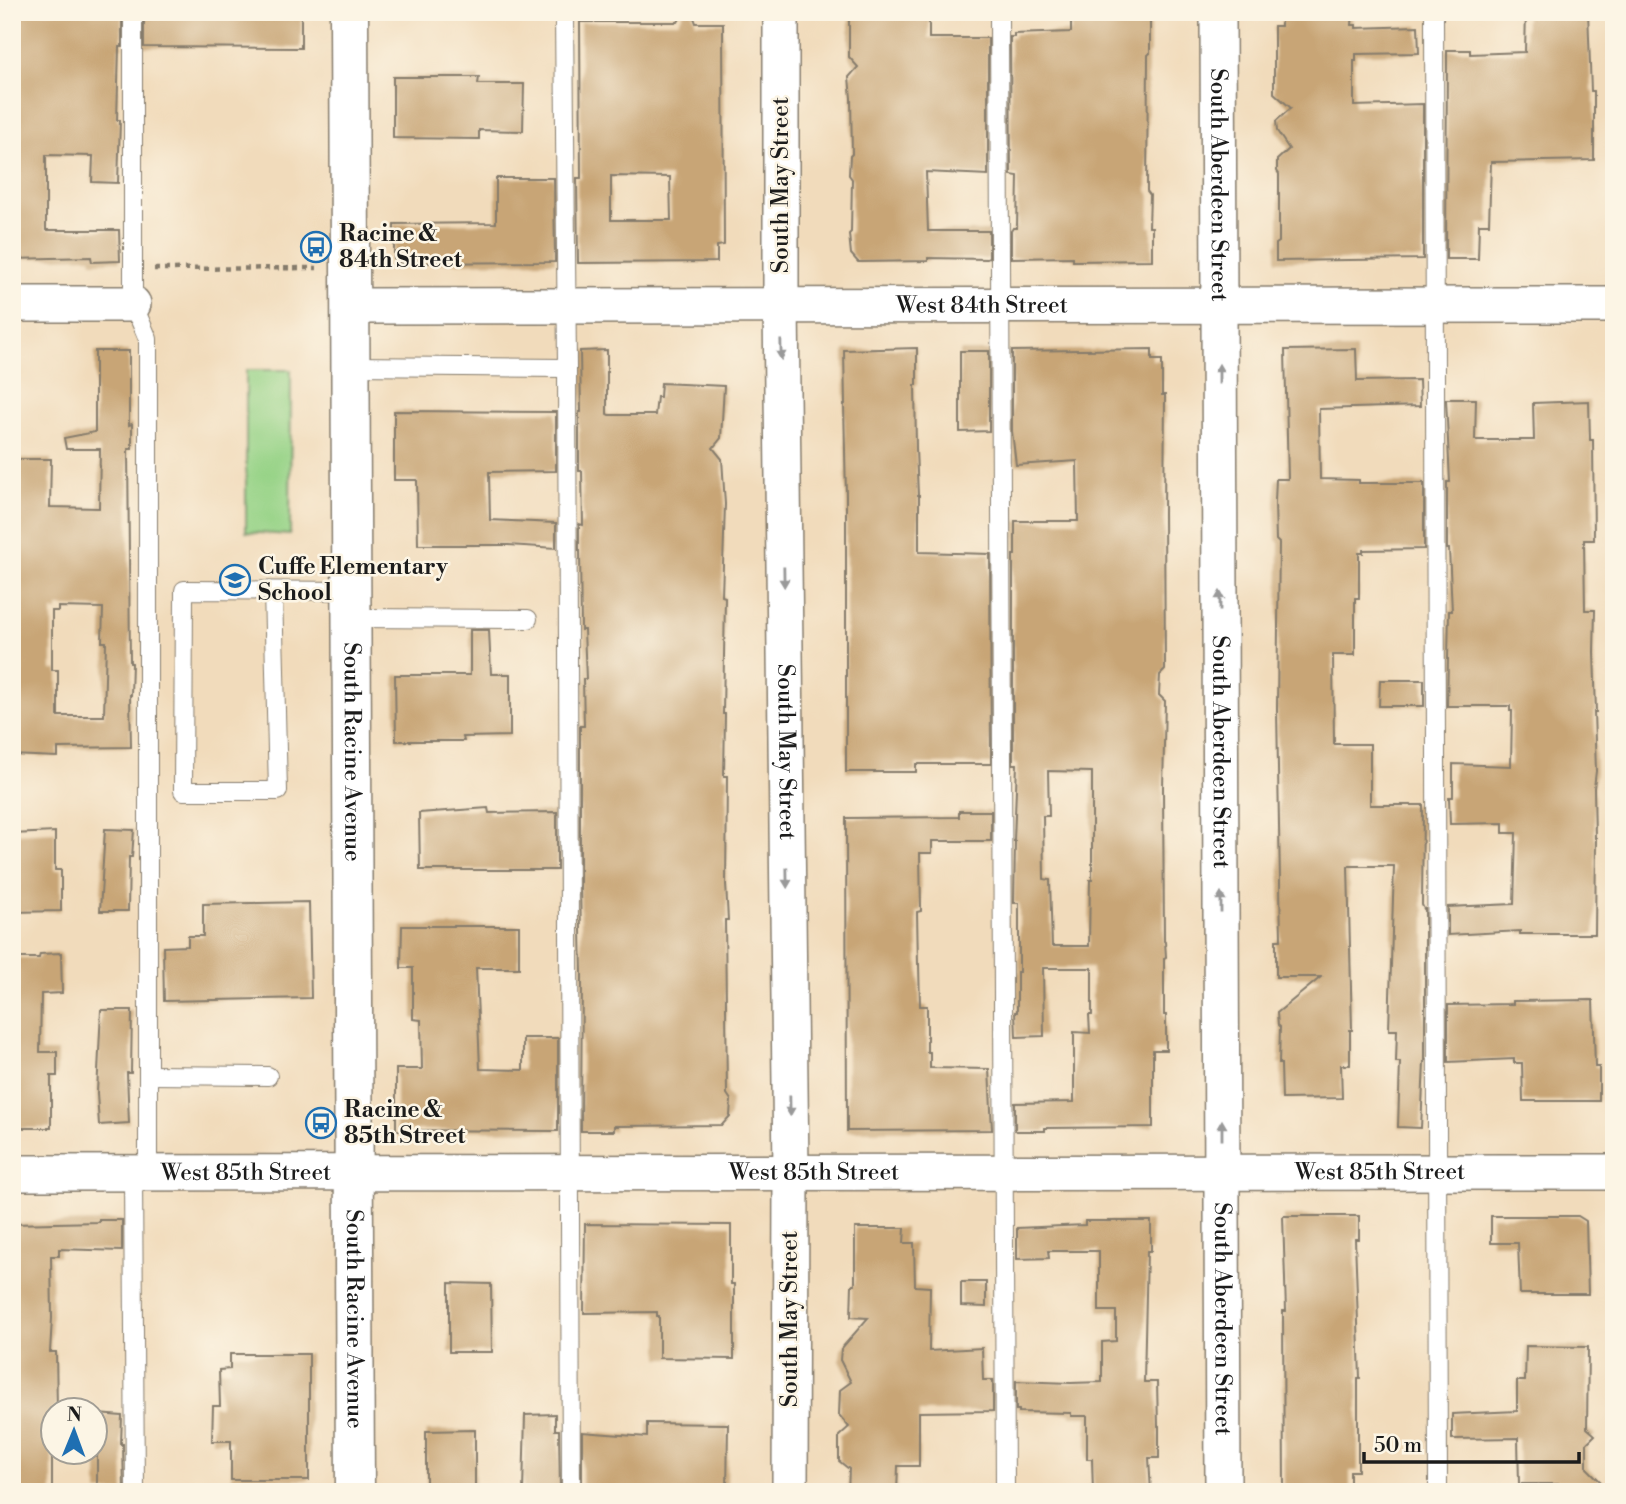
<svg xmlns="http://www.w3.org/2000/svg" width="1626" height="1504" viewBox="0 0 1626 1504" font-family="'Libre Bodoni',serif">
<rect width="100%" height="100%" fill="#fcf5e5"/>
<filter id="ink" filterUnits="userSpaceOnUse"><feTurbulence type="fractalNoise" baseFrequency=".0143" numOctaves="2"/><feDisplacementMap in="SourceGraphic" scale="14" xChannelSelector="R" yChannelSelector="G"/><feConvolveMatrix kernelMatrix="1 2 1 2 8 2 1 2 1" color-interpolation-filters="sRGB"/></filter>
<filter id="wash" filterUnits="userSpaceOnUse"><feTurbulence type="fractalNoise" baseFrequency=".00686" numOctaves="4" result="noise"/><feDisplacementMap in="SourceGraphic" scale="28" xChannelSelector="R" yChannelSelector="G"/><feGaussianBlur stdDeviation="1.57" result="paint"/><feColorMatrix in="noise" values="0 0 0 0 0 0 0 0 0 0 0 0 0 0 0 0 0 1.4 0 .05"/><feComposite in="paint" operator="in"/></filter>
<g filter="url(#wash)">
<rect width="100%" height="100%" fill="#f1dbbb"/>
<!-- green -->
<path fill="#97d387" stroke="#5a7852" stroke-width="2" d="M 246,370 L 291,370 L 290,535 L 246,532 Z"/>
<g id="blocks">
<!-- building -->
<g fill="#c8a576" fill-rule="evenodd">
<path d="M 12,12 L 122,12 L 122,47 L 119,47 L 117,120 L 120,120 L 118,183 L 92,182 L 93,156 L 46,155 L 46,230 L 119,230 L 120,261 L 92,262 L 91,257 L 12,259 Z"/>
<path d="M 144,12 L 301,12 L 301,48 L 144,47 Z"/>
<path d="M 684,12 L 692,12 L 696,23 L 723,23 L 724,245 L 717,246 L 717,262 L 578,263 L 577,178 L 581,178 L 580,22 L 678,22 ZM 611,176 L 670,177 L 671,220 L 611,220 Z"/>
<path d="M 849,12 L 929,12 L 929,38 L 988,38 L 988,175 L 926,172 L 928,231 L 989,231 L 989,258 L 987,259 L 928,258 L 928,261 L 858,262 L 851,254 L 849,234 L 851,232 L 852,179 L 849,175 L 850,156 L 852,154 L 851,98 L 849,77 L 858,67 L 849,57 Z"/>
<path d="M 1071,12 L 1150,12 L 1150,53 L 1148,55 L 1147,191 L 1150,195 L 1149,227 L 1152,227 L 1152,260 L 1073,261 L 1073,257 L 1011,258 L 1011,231 L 1013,228 L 1017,228 L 1018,176 L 1011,175 L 1010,37 L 1014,37 L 1014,34 L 1071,32 Z"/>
<path d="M 1281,12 L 1353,12 L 1352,25 L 1356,25 L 1356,28 L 1418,26 L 1419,53 L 1356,54 L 1356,61 L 1354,61 L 1354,106 L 1423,104 L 1423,259 L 1276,261 L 1276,244 L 1279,242 L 1279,174 L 1277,171 L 1277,160 L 1289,149 L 1277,131 L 1276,121 L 1291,108 L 1274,93 L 1274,26 L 1281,26 Z"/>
<path d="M 1526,12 L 1588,12 L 1591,91 L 1594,91 L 1594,160 L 1491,162 L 1489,224 L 1479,224 L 1478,259 L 1446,259 L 1447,50 L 1470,50 L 1470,54 L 1525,52 Z"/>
<path d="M 393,77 L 479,77 L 478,84 L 524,84 L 523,131 L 479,130 L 479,139 L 393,138 Z"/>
<path d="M 496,178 L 554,178 L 555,262 L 394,263 L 394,224 L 496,223 Z"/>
<path d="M 917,348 L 917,385 L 915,385 L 916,449 L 918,495 L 919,495 L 919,552 L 990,554 L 991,764 L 916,764 L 916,772 L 846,772 L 846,496 L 844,404 L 845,404 L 844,350 Z"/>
<path d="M 1152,349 L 1152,360 L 1162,360 L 1162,395 L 1165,395 L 1164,513 L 1165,670 L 1160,675 L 1159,695 L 1165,701 L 1163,788 L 1164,941 L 1165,942 L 1166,957 L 1164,958 L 1164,1015 L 1166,1015 L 1166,1050 L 1153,1050 L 1153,1127 L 1045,1128 L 1045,1131 L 1016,1131 L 1015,1130 L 1015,1103 L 1074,1102 L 1074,1032 L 1090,1033 L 1089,1015 L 1092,1015 L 1092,968 L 1043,968 L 1044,1036 L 1016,1037 L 1015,1012 L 1017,1012 L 1017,972 L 1019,972 L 1019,903 L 1014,903 L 1015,841 L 1014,841 L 1017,764 L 1013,764 L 1013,555 L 1015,555 L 1015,521 L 1078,521 L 1077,461 L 1016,465 L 1012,431 L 1012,351 ZM 1048,771 L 1092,772 L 1092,880 L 1090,880 L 1089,946 L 1052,946 L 1050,880 L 1044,879 L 1043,816 L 1049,816 Z"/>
<path d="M 1356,349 L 1357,381 L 1419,380 L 1420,406 L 1319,409 L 1320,479 L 1359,480 L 1359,483 L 1424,483 L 1424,549 L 1363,550 L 1363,553 L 1359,553 L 1359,598 L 1355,598 L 1355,655 L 1333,655 L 1334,744 L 1370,744 L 1370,805 L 1423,805 L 1422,905 L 1424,909 L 1425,909 L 1425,1062 L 1424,1062 L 1421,1128 L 1398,1127 L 1400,1062 L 1396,1062 L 1397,1030 L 1389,1030 L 1394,866 L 1348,866 L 1352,1030 L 1350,1030 L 1350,1065 L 1341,1065 L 1342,1098 L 1282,1099 L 1281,1064 L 1279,1064 L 1280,1027 L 1278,1025 L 1277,1013 L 1321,977 L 1276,977 L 1276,940 L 1281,940 L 1277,710 L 1279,543 L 1276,540 L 1275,502 L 1276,479 L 1288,479 L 1285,350 Z"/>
<path d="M 607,350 L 607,414 L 609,415 L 655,415 L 657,397 L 660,397 L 661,383 L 724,386 L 721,438 L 713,448 L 722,459 L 725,504 L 722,596 L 725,597 L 723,714 L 725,714 L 724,776 L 727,776 L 726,884 L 728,920 L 725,920 L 727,1094 L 731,1100 L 730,1116 L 722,1125 L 614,1126 L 614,1131 L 581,1131 L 582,974 L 580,887 L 580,726 L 584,726 L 583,679 L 586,679 L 584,630 L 581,630 L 580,550 L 579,550 L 579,524 L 583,525 L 582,471 L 579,471 L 579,412 L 581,412 L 580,351 Z"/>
<path d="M 95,351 L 129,351 L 129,425 L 132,424 L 132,449 L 128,449 L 130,663 L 132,663 L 131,695 L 130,695 L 131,747 L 58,748 L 58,757 L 12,755 L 12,459 L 51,459 L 50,507 L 99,508 L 100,449 L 66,449 L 64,438 L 95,432 ZM 58,607 L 103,608 L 102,642 L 106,642 L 104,716 L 58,716 L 58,670 L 52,670 L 52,611 L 58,611 Z"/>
<path d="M 960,351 L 989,351 L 989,431 L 960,432 Z"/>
<path d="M 1446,399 L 1476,399 L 1475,440 L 1534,440 L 1533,403 L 1589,401 L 1590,440 L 1593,440 L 1594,540 L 1584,540 L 1585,610 L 1595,610 L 1594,652 L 1596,712 L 1594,712 L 1596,771 L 1594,788 L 1595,838 L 1596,838 L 1595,934 L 1520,934 L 1520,931 L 1448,935 L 1448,907 L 1514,904 L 1516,833 L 1503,833 L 1503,823 L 1450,824 L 1449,797 L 1453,797 L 1453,764 L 1511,766 L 1512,711 L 1510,711 L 1510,706 L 1447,706 L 1449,611 L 1452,611 L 1449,549 L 1447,549 L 1447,482 L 1450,482 Z"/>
<path d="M 394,411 L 556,412 L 556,471 L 489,472 L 490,520 L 556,523 L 556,548 L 508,545 L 418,545 L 417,480 L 394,480 Z"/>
<path d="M 470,630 L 489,630 L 491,674 L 510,674 L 510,736 L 463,737 L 464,741 L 396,741 L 395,675 L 470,675 Z"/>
<path d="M 1380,680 L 1424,680 L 1424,706 L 1379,706 Z"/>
<path d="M 488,808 L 489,813 L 557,812 L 557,870 L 420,870 L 419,813 Z"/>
<path d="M 959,811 L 991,811 L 991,841 L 932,841 L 932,853 L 920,853 L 921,911 L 917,912 L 918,964 L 919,964 L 920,1006 L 927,1006 L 927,1052 L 930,1052 L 930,1068 L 989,1069 L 992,1130 L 847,1131 L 846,818 L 959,817 Z"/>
<path d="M 105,829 L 134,830 L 132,857 L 129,857 L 128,911 L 100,911 Z"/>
<path d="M 55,832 L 55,870 L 61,870 L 61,911 L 12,912 L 12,834 Z"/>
<path d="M 309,902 L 311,998 L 164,1001 L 163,947 L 188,946 L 188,936 L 203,936 L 203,904 Z"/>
<path d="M 402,926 L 519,926 L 519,968 L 476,968 L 480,1069 L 523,1070 L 523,1038 L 558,1038 L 558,1131 L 396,1130 L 396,1069 L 422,1069 L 421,1020 L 413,1019 L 413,968 L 401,968 Z"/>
<path d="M 61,953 L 62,993 L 41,994 L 40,1052 L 57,1052 L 57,1076 L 51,1076 L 51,1128 L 12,1128 L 12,958 L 39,958 L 40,954 Z"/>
<path d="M 1593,1000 L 1595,1067 L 1599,1067 L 1599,1101 L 1523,1101 L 1522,1063 L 1514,1063 L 1514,1059 L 1448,1062 L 1448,1005 L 1513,1004 L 1513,1001 Z"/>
<path d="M 101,1010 L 132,1010 L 131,1073 L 127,1073 L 129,1123 L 99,1125 L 97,1093 Z"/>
<path d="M 1283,1216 L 1359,1216 L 1359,1239 L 1355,1239 L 1360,1378 L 1358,1378 L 1358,1471 L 1350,1471 L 1350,1492 L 1284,1492 L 1283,1311 L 1286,1311 Z"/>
<path d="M 1491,1216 L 1578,1216 L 1586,1221 L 1588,1294 L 1520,1294 L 1518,1243 L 1491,1243 Z"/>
<path d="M 99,1220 L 122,1220 L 122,1251 L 59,1249 L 59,1256 L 51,1256 L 52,1318 L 50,1352 L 56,1352 L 57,1410 L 52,1410 L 52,1492 L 12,1492 L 12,1224 L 99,1222 Z"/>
<path d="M 1085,1221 L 1151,1221 L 1151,1251 L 1147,1251 L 1144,1382 L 1157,1382 L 1158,1426 L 1159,1426 L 1159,1458 L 1149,1458 L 1151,1492 L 1093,1492 L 1092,1459 L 1087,1459 L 1087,1416 L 1071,1416 L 1071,1413 L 1019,1412 L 1019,1410 L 1016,1410 L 1016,1381 L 1071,1383 L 1102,1382 L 1102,1342 L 1116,1341 L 1116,1311 L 1099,1311 L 1099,1251 L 1048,1251 L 1049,1258 L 1017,1259 L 1017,1228 L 1085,1225 Z"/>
<path d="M 585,1224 L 731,1225 L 731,1284 L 734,1284 L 734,1359 L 659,1358 L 659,1316 L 657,1316 L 657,1312 L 584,1313 Z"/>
<path d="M 855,1228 L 905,1228 L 904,1243 L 914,1243 L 915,1286 L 930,1287 L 929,1351 L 982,1348 L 983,1380 L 993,1380 L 993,1411 L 919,1412 L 919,1466 L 898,1466 L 897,1492 L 848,1492 L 849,1469 L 839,1461 L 839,1436 L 849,1427 L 839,1415 L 840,1390 L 851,1382 L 840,1360 L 841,1349 L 868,1318 L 851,1317 L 852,1285 L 855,1285 Z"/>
<path d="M 961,1282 L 986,1282 L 986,1307 L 961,1306 Z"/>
<path d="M 449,1283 L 491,1284 L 492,1352 L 449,1352 Z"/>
<path d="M 1526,1346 L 1588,1347 L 1587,1428 L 1595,1435 L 1587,1443 L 1587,1468 L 1603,1484 L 1519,1484 L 1518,1438 L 1452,1439 L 1452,1414 L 1517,1411 L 1517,1381 L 1525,1381 Z"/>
<path d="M 230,1354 L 309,1354 L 309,1480 L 231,1480 L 231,1441 L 212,1441 L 213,1406 L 220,1406 L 219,1370 L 230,1369 Z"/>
<path d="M 97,1414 L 122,1416 L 121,1444 L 123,1444 L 124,1492 L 97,1492 Z"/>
<path d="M 555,1414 L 555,1430 L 559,1430 L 560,1492 L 523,1492 L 525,1415 Z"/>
<path d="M 647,1423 L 728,1424 L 727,1492 L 582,1492 L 582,1432 L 647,1437 Z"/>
<path d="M 475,1430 L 475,1492 L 426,1492 L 426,1431 Z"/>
</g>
</g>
</g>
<g filter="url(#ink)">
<use href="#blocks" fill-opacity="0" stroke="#867c6c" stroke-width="2"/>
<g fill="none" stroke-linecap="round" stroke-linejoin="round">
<!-- service casing -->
<g stroke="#867c6c" stroke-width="20">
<g id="service">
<path d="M 133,12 L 133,304 L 148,339 L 148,1173"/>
<path d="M 564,12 L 567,368 L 571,1492"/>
<path d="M 999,12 L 1005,1492"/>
<path d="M 1434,12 L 1438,1492"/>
<path d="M 351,366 L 567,368"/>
<path d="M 273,591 L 278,791 L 183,791 L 184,590 L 351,591"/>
<path d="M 352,618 L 528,619"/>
<path d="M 148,1075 L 268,1076"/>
<path d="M 133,1173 L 135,1492"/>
</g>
</g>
<!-- minor casing -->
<g stroke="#867c6c" stroke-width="38">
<g id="minor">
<path id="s1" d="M 781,12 L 781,305 L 791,1172 L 790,1492"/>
<path id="s2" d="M 1218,12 L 1223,1492"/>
<path d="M 12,304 L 133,304"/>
<path id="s3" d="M 350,306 L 1614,305"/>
<path id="s4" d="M 12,1173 L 1614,1172"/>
</g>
</g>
<!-- tertiary casing -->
<g stroke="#867c6c" stroke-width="41">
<g id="tertiary">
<path id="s5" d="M 349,12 L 355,1492"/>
</g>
</g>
<!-- path -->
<path stroke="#867c6c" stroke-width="4.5" stroke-dasharray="5 5" stroke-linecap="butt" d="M 154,269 L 317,268"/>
<!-- service -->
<use href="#service" stroke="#fff" stroke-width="18"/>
<!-- minor -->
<use href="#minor" stroke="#fff" stroke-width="35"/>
<!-- tertiary -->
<use href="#tertiary" stroke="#fff" stroke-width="38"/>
</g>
<!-- one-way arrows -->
<defs><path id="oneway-solid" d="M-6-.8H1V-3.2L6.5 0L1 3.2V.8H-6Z" transform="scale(1.75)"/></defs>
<g fill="#999">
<use href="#oneway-solid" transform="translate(781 350) rotate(89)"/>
<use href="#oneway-solid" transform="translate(1219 374) rotate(-90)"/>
<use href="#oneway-solid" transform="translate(784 577) rotate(89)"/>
<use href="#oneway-solid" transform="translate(1220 601) rotate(-90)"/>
<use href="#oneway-solid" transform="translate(787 878) rotate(89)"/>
<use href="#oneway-solid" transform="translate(1221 902) rotate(-90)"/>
<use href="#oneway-solid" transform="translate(790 1106) rotate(89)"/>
<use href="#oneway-solid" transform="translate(1222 1130) rotate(-90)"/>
</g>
</g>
<!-- icons -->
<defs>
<g id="bus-ring" transform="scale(1.575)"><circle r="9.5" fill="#fcf5e5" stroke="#1f6fb2" stroke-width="1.5"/><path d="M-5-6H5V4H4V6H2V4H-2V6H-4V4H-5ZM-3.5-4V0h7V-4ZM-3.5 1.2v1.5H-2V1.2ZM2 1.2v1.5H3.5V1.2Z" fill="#1f6fb2"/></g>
<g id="school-ring" transform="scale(1.575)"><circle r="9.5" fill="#fcf5e5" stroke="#1f6fb2" stroke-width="1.5"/><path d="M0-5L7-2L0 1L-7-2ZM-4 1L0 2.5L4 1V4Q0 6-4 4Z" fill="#1f6fb2"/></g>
</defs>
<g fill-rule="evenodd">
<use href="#bus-ring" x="316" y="247"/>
<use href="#school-ring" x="235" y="580"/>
<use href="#bus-ring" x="321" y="1123"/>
</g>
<g text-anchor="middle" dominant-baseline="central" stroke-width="5" stroke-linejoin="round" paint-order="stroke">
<!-- street labels -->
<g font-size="23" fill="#1c1c1c" stroke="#fcf5e5">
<text transform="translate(781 185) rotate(-90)">South May Street</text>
<text stroke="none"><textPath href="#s2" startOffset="173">South Aberdeen Street</textPath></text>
<text stroke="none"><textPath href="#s3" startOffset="632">West 84th Street</textPath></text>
<text stroke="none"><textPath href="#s5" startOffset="740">South Racine Avenue</textPath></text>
<text stroke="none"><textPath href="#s1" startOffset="740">South May Street</textPath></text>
<text stroke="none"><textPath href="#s2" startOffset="740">South Aberdeen Street</textPath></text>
<text stroke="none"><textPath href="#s4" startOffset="802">West 85th Street</textPath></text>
<text stroke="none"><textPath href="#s4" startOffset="1368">West 85th Street</textPath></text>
<text stroke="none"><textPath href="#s4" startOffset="234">West 85th Street</textPath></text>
<text stroke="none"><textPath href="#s5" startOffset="1307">South Racine Avenue</textPath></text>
<text transform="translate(790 1319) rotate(-90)">South May Street</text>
<text stroke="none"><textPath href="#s2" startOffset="1307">South Aberdeen Street</textPath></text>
</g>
<!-- poi labels -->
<g font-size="23" font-weight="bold" fill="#1c1c1c" stroke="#fcf5e5" text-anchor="start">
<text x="339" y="234">Racine &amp;<tspan x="339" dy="26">84th Street</tspan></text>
<text x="258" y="567">Cuffe Elementary<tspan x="258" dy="26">School</tspan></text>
<text x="344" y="1110">Racine &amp;<tspan x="344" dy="26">85th Street</tspan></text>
</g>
</g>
<!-- margin -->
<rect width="1626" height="1504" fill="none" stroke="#fcf5e5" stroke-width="42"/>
<!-- north arrow -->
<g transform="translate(74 1431) rotate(1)"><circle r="33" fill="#fcf5e5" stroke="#a29e95" stroke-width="2"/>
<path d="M0-5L12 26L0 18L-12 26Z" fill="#1f6fb2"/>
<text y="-10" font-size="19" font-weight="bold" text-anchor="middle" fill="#1c1c1c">N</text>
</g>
<!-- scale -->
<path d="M1364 1452v10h215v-10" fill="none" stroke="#1c1c1c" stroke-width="3.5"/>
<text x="1374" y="1452" font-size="21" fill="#1c1c1c" stroke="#fcf5e5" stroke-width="5" paint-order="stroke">50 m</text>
</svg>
